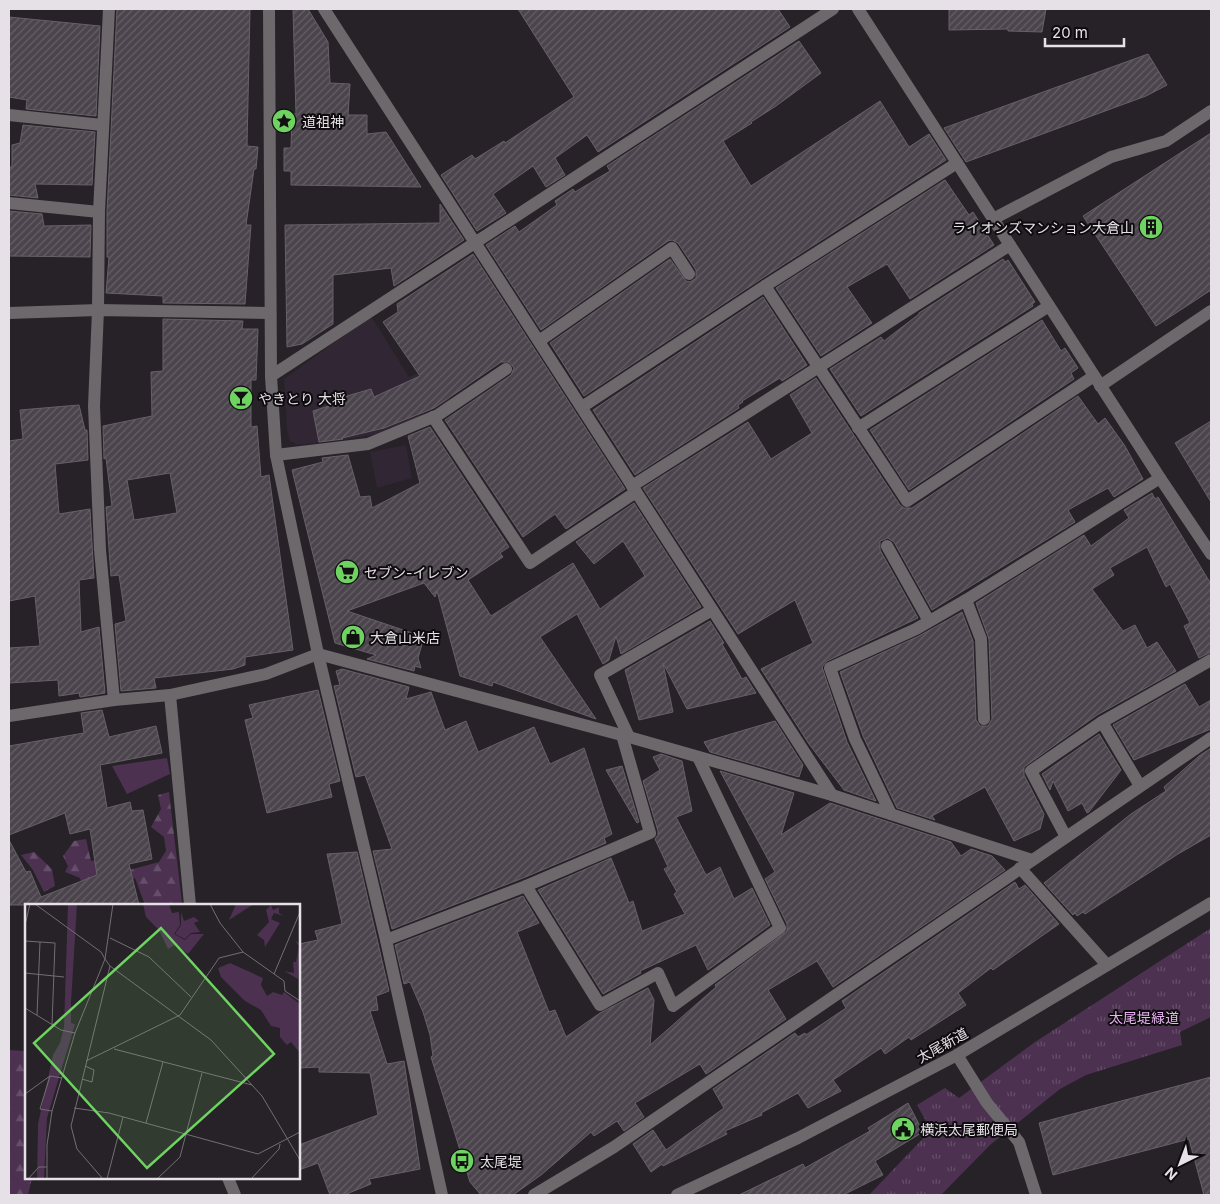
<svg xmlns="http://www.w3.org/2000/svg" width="1220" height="1204" viewBox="0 0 1220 1204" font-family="Inter,'Noto Sans JP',sans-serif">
<defs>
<pattern id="forest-firs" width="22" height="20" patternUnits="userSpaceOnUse" patternTransform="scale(1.25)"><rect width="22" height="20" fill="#4c3151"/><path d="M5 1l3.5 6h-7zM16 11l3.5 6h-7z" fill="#664f6a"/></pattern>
<pattern id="park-tufts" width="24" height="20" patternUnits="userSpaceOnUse" patternTransform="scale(1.25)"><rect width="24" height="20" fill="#4c3151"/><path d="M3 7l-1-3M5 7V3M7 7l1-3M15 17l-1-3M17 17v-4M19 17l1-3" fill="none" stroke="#664f6a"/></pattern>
<pattern id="building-hatch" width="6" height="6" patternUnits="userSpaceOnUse" patternTransform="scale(1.25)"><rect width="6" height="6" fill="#4b444c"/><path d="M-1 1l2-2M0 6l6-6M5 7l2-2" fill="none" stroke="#655f66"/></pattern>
</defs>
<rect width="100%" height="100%" fill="#272128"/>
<!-- built -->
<g fill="#312633">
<path d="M 371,316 L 409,377 L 431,368 L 451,400 L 388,432 L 343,440 L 298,445 L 290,441 L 287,430 L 284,379 Z"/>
<path d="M 406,445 L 412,478 L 377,488 L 370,452 Z"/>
</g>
<!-- grass -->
<path fill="#4c3151" d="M 167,758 L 170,774 L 127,794 L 112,766 Z"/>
<!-- forest -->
<g fill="url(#forest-firs)">
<path d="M 169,792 L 182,903 L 180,905 L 145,905 L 135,878 L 83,890 L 80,878 L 65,872 L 68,866 L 63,856 L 74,841 L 86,839 L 91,861 L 114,857 L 118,873 L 159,862 L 166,851 L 164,837 L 151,827 L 161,809 L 158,795 Z"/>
<path d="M 34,852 L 52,869 L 55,886 L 44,892 L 33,870 L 21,855 Z"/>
<path d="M 9,1050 L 24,1051 L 26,1053 L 26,1178 L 32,1178 L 28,1195 L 9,1195 Z"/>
</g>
<!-- park -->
<path fill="url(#park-tufts)" d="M 1211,928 L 1211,1017 L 1180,1032 L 1182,1045 L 1086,1075 L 1060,1089 L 990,1145 L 941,1195 L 869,1195 L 931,1130 L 917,1105 L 945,1088 L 959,1098 L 1035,1042 Z"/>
<!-- building -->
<g fill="url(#building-hatch)" stroke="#676069" fill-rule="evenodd">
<path d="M 117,9 L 250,9 L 247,146 L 258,147 L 256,169 L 254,169 L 246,225 L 251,225 L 245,304 L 163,303 L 163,296 L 106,293 L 109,257 L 107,257 L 107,212 Z"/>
<path d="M 293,9 L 308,9 L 328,42 L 330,83 L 350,84 L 348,115 L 367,115 L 367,134 L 386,132 L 421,187 L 291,185 L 291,171 L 284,171 L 284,148 L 291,148 L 292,114 L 296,114 Z"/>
<path d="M 518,9 L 778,9 L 790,27 L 598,152 L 587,135 L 555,158 L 565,175 L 546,187 L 533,166 L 493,194 L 506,213 L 477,231 L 441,175 L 472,155 L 475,159 L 504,141 L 505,143 L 574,97 Z"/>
<path d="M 949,9 L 1046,9 L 1042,32 L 1008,31 L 1008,29 L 949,30 Z"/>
<path d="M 9,17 L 100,26 L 96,116 L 26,109 L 27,100 L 9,97 Z"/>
<path d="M 799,41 L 821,73 L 776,106 L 751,122 L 752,123 L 723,141 L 751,186 L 880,101 L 909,147 L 929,134 L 946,160 L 761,279 L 584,396 L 550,343 L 670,259 L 686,281 L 690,282 L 696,278 L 696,270 L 678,243 L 672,240 L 668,241 L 541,330 L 486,245 L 515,226 L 519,232 L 557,205 L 555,201 L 573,189 L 575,192 L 610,171 L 607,166 Z"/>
<path d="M 1148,54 L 1167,85 L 1146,96 L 966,162 L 944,128 Z"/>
<path d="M 23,125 L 95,132 L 92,185 L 35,184 L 38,198 L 9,195 L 9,167 L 12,167 L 12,145 L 20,143 Z"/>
<path d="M 1211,133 L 1211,290 L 1156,326 L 1083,216 Z"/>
<path d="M 945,180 L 969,215 L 973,212 L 994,245 L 910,299 L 887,264 L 847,287 L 872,323 L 821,356 L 776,288 Z"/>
<path d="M 440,204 L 464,240 L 394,286 L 391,268 L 333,275 L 333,324 L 302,344 L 287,347 L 285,225 L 440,223 Z"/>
<path d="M 9,211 L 42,214 L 44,226 L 91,225 L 90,257 L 9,256 Z"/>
<path d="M 473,254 L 625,489 L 566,529 L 555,514 L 523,537 L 445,420 L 511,375 L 514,368 L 509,362 L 501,362 L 434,408 L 384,428 L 342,438 L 343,439 L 319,442 L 313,411 L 338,403 L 337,399 L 371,389 L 374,397 L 420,376 L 383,322 L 398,312 L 397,304 Z"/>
<path d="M 1003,259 L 1005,262 L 1008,260 L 1035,302 L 1032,304 L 1033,306 L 861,416 L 830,369 L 881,337 L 884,341 L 919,314 L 919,313 Z"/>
<path d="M 763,297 L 807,365 L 782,381 L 780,378 L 742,401 L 743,402 L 738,405 L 739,408 L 635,475 L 593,410 Z"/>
<path d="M 163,319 L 243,321 L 242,329 L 258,329 L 256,380 L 251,380 L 251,427 L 257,426 L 261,477 L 269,475 L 293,650 L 245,657 L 245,665 L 233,669 L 154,678 L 156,688 L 121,691 L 115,624 L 126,621 L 119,575 L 111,576 L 106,507 L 112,506 L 106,458 L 104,459 L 103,426 L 152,416 L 151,372 L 163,371 ZM 170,473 L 177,513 L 134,520 L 127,480 Z"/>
<path d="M 1042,320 L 1061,351 L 1065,348 L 1078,368 L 1071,373 L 1074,379 L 909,490 L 870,430 Z"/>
<path d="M 816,378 L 900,505 L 904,508 L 912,508 L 1078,396 L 1098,424 L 1105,418 L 1125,446 L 1143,479 L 1114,497 L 1108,488 L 1068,510 L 1075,522 L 932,610 L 894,542 L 888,538 L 880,541 L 880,550 L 918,618 L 827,661 L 822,667 L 847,742 L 876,801 L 844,790 L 809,744 L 761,669 L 813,643 L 795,600 L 738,634 L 643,488 L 748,422 L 771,459 L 812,433 L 790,395 Z"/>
<path d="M 79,405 L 85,430 L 87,430 L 88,460 L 55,464 L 59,514 L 90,509 L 94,578 L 79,580 L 81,632 L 99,627 L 105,693 L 80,697 L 79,693 L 59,696 L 58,680 L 9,683 L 9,648 L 40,646 L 35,596 L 9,601 L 9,441 L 23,439 L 20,410 Z"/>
<path d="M 1211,421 L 1211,502 L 1175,443 Z"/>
<path d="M 430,427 L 509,547 L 500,553 L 503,557 L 468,580 L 491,616 L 573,563 L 600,609 L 645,576 L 623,541 L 594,564 L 576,542 L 634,503 L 701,607 L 621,654 L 616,636 L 609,660 L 603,664 L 577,614 L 540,637 L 596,719 L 493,682 L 492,686 L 460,676 L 437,591 L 435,597 L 424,583 L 347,611 L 424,637 L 418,658 L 421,668 L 415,666 L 414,671 L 367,659 L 376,655 L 335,643 L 292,470 L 323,462 L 322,458 L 348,455 L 360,497 L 370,496 L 372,508 L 420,483 L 408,436 Z"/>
<path d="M 1152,493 L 1155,499 L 1158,497 L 1211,584 L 1211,652 L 1199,658 L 1184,626 L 1190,623 L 1170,584 L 1166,587 L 1147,547 L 1110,568 L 1114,575 L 1092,589 L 1123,631 L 1135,625 L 1147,648 L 1157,642 L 1176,671 L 1097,715 L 1024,767 L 1024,775 L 1044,814 L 1040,829 L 1014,841 L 985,787 L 932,816 L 935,820 L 897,808 L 863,736 L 840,672 L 919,636 L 962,612 L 973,641 L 976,720 L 980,726 L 988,726 L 992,719 L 989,639 L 976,603 L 1084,535 L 1091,546 L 1129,518 L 1124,510 Z"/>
<path d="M 710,621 L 724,643 L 722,644 L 742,679 L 746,677 L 756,693 L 687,709 L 663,663 L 673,712 L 639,720 L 625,670 Z"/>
<path d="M 342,669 L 409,687 L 406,699 L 431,692 L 445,730 L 466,721 L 478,752 L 534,727 L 550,764 L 584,748 L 612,834 L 604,838 L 606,843 L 523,878 L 392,929 L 373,851 L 392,849 L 365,775 L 356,777 L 334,686 L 340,685 L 336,671 Z"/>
<path d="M 1185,684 L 1199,707 L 1211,700 L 1211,729 L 1134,760 L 1113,725 Z"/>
<path d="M 318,690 L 340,781 L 329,784 L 332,797 L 267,813 L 245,720 L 253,718 L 249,705 Z"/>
<path d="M 102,710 L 109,737 L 156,726 L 162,753 L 100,765 L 107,808 L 130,802 L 132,811 L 143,810 L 152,859 L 129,864 L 139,905 L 9,905 L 9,840 L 26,872 L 30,871 L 41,897 L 97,875 L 90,829 L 70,834 L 65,813 L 9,835 L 9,746 L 84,733 L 81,713 Z"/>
<path d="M 775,721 L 803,765 L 799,777 L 710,752 L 704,742 Z"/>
<path d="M 1099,734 L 1121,770 L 1089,812 L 1087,813 L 1082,803 L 1068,811 L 1053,781 L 1050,790 L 1042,774 Z"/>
<path d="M 1211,748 L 1211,835 L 1178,854 L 1085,914 L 1083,912 L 1077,916 L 1075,913 L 1073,915 L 1044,883 L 1131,814 L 1166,791 L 1164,787 L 1199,756 Z"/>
<path d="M 661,754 L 682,761 L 692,811 L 676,817 L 706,875 L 720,867 L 734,899 L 752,888 L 770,925 L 708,970 L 696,945 L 640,971 L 641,973 L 603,994 L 538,890 L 611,858 L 629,903 L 633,901 L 642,931 L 685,914 L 674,894 L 677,892 L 664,869 L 668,867 L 655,839 L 658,835 L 658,831 L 643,781 L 660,770 L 653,757 Z"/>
<path d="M 622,766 L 639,822 L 637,823 L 606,770 Z"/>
<path d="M 720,771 L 794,793 L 781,835 L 830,803 L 951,842 L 961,856 L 971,849 L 992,856 L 1005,870 L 833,987 L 817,961 L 768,990 L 786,1019 L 706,1074 L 700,1064 L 635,1103 L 644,1117 L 624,1131 L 617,1121 L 594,1136 L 591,1132 L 541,1175 L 513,1195 L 481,1195 L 470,1182 L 431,1057 L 433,1056 L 430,1035 L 423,1012 L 410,982 L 404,984 L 395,945 L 523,896 L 539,923 L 517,932 L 549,1012 L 555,1010 L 566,1037 L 600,1013 L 648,988 L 654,1000 L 650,1045 L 716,987 L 715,985 L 787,931 L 787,924 L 765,879 L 775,872 Z"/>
<path d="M 357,852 L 389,991 L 376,996 L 378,1010 L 370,1011 L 387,1064 L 404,1061 L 420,1169 L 369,1179 L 371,1184 L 344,1195 L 330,1195 L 318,1163 L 299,1170 L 299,1145 L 378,1115 L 370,1073 L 319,1072 L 319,1067 L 299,1068 L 299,944 L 318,940 L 315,931 L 342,924 L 327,854 Z"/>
<path d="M 1015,882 L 1019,889 L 1025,885 L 1059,924 L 993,970 L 991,968 L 958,993 L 966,1005 L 911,1040 L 909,1037 L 885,1054 L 881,1048 L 833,1080 L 841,1091 L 808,1108 L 798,1093 L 761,1113 L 762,1115 L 725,1131 L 727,1134 L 663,1166 L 662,1164 L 651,1172 L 633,1144 L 653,1130 L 666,1150 L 724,1108 L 713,1089 L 795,1033 L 798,1037 L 805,1033 L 806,1035 L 846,1008 L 842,1001 Z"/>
<path d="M 1211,1077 L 1211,1195 L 1204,1195 L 1189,1139 L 1053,1175 L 1039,1123 Z"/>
<path d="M 908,1103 L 923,1132 L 875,1161 L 883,1175 L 843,1195 L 739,1195 L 803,1164 L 805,1168 L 870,1131 L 868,1128 Z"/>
</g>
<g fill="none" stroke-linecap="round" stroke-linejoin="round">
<!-- minor -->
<g stroke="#6c686c" stroke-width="12">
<path d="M 109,9 L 99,212 L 98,310 L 94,406 L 100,550 L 114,700"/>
<path d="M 269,9 L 271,376 L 276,455 L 318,654 L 386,940 L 442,1195"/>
<path d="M 324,9 L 832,795"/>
<path d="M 858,9 L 1160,478 L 1211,554"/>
<path d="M 9,115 L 102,125"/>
<path d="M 9,203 L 99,212"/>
<path d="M 993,219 L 1111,157 L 1166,141 L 1211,111"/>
<path d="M 765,286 L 907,501 L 1094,376"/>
<path d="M 9,313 L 98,310 L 270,313"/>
<path d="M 539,341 L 672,248 L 689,274"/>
<path d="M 271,376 L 833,9"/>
<path d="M 1100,386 L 1211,311"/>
<path d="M 582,407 L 765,286 L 957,163"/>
<path d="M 433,417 L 530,563 L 636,492"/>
<path d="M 858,428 L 1049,306"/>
<path d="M 276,455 L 368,444 L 438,415 L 506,369"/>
<path d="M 632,486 L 1010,245"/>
<path d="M 887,546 L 929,621"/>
<path d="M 966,600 L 981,639 L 984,719"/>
<path d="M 170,695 L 190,905"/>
<path d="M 9,716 L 114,700 L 170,695 L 266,674 L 318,654 L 629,737 L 832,795 L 1032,860"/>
<path d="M 1102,722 L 1140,786"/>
<path d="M 629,737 L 600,675 L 712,610"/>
<path d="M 891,814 L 855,739 L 830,668 L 916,629 L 966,600 L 1160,478"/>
<path d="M 1066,837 L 1031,771 L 1102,722 L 1211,660"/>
<path d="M 1020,868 L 1107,965"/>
<path d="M 526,886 L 600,1005 L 658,973 L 673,1006 L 780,928 L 698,757"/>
<path d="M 386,940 L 526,886 L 650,833 L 622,735"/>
<path d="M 957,1055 L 987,1103 L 1019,1142 L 1036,1195"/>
<path d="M 228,1178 L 235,1195"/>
<path d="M 534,1195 L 614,1147 L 1211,738"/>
<path d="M 677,1195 L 798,1138 L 957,1055 L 1211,903"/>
</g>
</g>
<!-- icons -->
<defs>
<g id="sight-disc" transform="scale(1.25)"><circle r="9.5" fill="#6ed361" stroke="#0e0b0f"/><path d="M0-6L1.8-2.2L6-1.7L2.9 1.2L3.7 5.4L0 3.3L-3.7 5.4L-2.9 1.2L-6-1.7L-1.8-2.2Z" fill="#111"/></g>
<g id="building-disc" transform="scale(1.25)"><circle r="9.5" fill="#6ed361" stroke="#0e0b0f"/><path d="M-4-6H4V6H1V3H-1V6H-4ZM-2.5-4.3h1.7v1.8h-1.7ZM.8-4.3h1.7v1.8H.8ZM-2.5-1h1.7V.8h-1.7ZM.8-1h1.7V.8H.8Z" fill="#111"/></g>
<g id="bar-disc" transform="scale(1.25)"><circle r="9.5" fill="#6ed361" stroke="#0e0b0f"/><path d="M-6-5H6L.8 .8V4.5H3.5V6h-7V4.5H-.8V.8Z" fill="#111"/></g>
<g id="supermarket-disc" transform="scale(1.25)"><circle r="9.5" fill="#6ed361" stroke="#0e0b0f"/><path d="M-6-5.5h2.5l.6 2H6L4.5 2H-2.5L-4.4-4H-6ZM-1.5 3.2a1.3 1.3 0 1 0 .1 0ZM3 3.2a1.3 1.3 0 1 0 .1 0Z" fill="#111"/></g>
<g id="shop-disc" transform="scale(1.25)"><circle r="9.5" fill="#6ed361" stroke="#0e0b0f"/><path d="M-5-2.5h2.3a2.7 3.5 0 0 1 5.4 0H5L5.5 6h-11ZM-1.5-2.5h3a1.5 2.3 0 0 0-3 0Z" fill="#111"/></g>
<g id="civic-disc" transform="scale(1.25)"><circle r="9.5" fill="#6ed361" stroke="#0e0b0f"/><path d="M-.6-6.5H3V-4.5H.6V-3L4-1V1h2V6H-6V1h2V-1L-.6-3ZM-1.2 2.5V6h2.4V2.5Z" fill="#111"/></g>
<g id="bus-disc" transform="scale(1.25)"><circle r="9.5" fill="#6ed361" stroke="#0e0b0f"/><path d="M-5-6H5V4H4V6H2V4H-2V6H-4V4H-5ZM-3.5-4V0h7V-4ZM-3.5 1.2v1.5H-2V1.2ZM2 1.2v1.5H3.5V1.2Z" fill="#111"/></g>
</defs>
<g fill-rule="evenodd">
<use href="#sight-disc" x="284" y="121"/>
<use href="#building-disc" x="1151" y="227"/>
<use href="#bar-disc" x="241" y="398"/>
<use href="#supermarket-disc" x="347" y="572"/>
<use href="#shop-disc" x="353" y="637"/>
<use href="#civic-disc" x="903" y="1129"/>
<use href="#bus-disc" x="462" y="1161"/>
</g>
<g text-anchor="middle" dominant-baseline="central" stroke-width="4" stroke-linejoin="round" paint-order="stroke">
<!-- poi labels -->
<g font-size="14" fill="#e6e1e6" stroke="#0e0b0f" text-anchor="start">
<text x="302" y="121">道祖神</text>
<text x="1134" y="227" text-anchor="end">ライオンズマンション大倉山</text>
<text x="258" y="398">やきとり 大将</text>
<text x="364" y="572">セブン-イレブン</text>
<text x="370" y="637">大倉山米店</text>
<text x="920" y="1129">横浜太尾郵便局</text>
<text x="480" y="1161">太尾堤</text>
</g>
<!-- park labels -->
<g font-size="14" fill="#e8b3f1" stroke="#0e0b0f">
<text x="1144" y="1017">太尾堤緑道</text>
</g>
<!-- street labels -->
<g font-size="14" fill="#e6e1e6" stroke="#0e0b0f">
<text transform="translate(942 1045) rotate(-29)">太尾新道</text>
</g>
</g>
<!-- overview -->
<g transform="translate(25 904)">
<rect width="275" height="275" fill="#272128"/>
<path d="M 156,8 L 159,17 L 169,13 L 174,17 L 169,19 L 175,28 L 166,29 L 160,35 L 150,30 L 156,21 Z" fill="#4c3151"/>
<path d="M 118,0 L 144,0 L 147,9 L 154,8 L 155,21 L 149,30 L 160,36 L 166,30 L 179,30 L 163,50 L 150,41 L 143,45 L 134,26 L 121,13 ZM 211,0 L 229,0 L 204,16 ZM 246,1 L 248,6 L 254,3 L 254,9 L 259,12 L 249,9 L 246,15 L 255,19 L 240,43 L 239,36 L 232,31 L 244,18 L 241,6 ZM 270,36 L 275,40 L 273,75 L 259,67 L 269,69 L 268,58 L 271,58 L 274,42 ZM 205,59 L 238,74 L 236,81 L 242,92 L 248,88 L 257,91 L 259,88 L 275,100 L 275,149 L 266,138 L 262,141 L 259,138 L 255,133 L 255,124 L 246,122 L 236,106 L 220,97 L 196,73 L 193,64 Z" fill="#4c3151"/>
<path d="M 43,0 L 52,0 L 46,99 L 46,119 L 50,120 L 22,214 L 19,275 L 12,275 L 13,220 L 28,151 L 35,139 L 39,123 ZM 260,89 L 275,101 L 275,140 L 242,103 Z" fill="#4c3151"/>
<path fill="none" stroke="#736e74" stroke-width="1" d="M 10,0 L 76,48 L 80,55M 185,0 L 195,19 L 218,48 L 259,77 L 260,87 L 275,97M 0,21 L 5,0M 85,34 L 124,53 L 166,93M 0,37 L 30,39 L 27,121M 80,55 L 85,62 L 186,136 L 237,192 L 275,256M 80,55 L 88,0M 0,69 L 39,73M 249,70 L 275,8M 0,104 L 36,126 L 50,129M 12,111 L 15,38M 89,145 L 227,181M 61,157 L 155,111 L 194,54 L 218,48M 25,172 L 15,205 L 27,207M 57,175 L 67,178 L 69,166 L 60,162M 0,190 L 25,172 L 37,174M 49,204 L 84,209 L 233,250 L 275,228M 121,219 L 138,158M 3,275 L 14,263 L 22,263M 22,275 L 22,241 L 27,207 L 50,129 L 80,55M 78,275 L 52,245 L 46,222 L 85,62M 82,275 L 98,213M 132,275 L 155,253 L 177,169M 226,275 L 254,245 L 255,240"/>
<path fill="#6ed361" fill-opacity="0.15" stroke="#6ed361" stroke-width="2.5" d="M 136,24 L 249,150 L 122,264 L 9,139 Z"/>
<rect width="275" height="275" fill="none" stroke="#e6e1e6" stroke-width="2.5"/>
</g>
<!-- border -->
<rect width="1220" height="1204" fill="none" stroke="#e6e1e6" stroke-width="20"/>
<!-- north arrow -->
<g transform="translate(1180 1164) rotate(222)" stroke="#0e0b0f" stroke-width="4" paint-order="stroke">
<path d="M0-4L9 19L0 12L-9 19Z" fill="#e6e1e6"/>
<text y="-8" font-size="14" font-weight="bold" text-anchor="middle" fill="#e6e1e6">N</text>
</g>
<!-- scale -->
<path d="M1045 38v8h79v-8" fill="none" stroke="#e6e1e6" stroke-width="2.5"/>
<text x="1052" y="38" font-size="15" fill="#e6e1e6" stroke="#0e0b0f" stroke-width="4" paint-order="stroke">20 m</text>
</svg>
